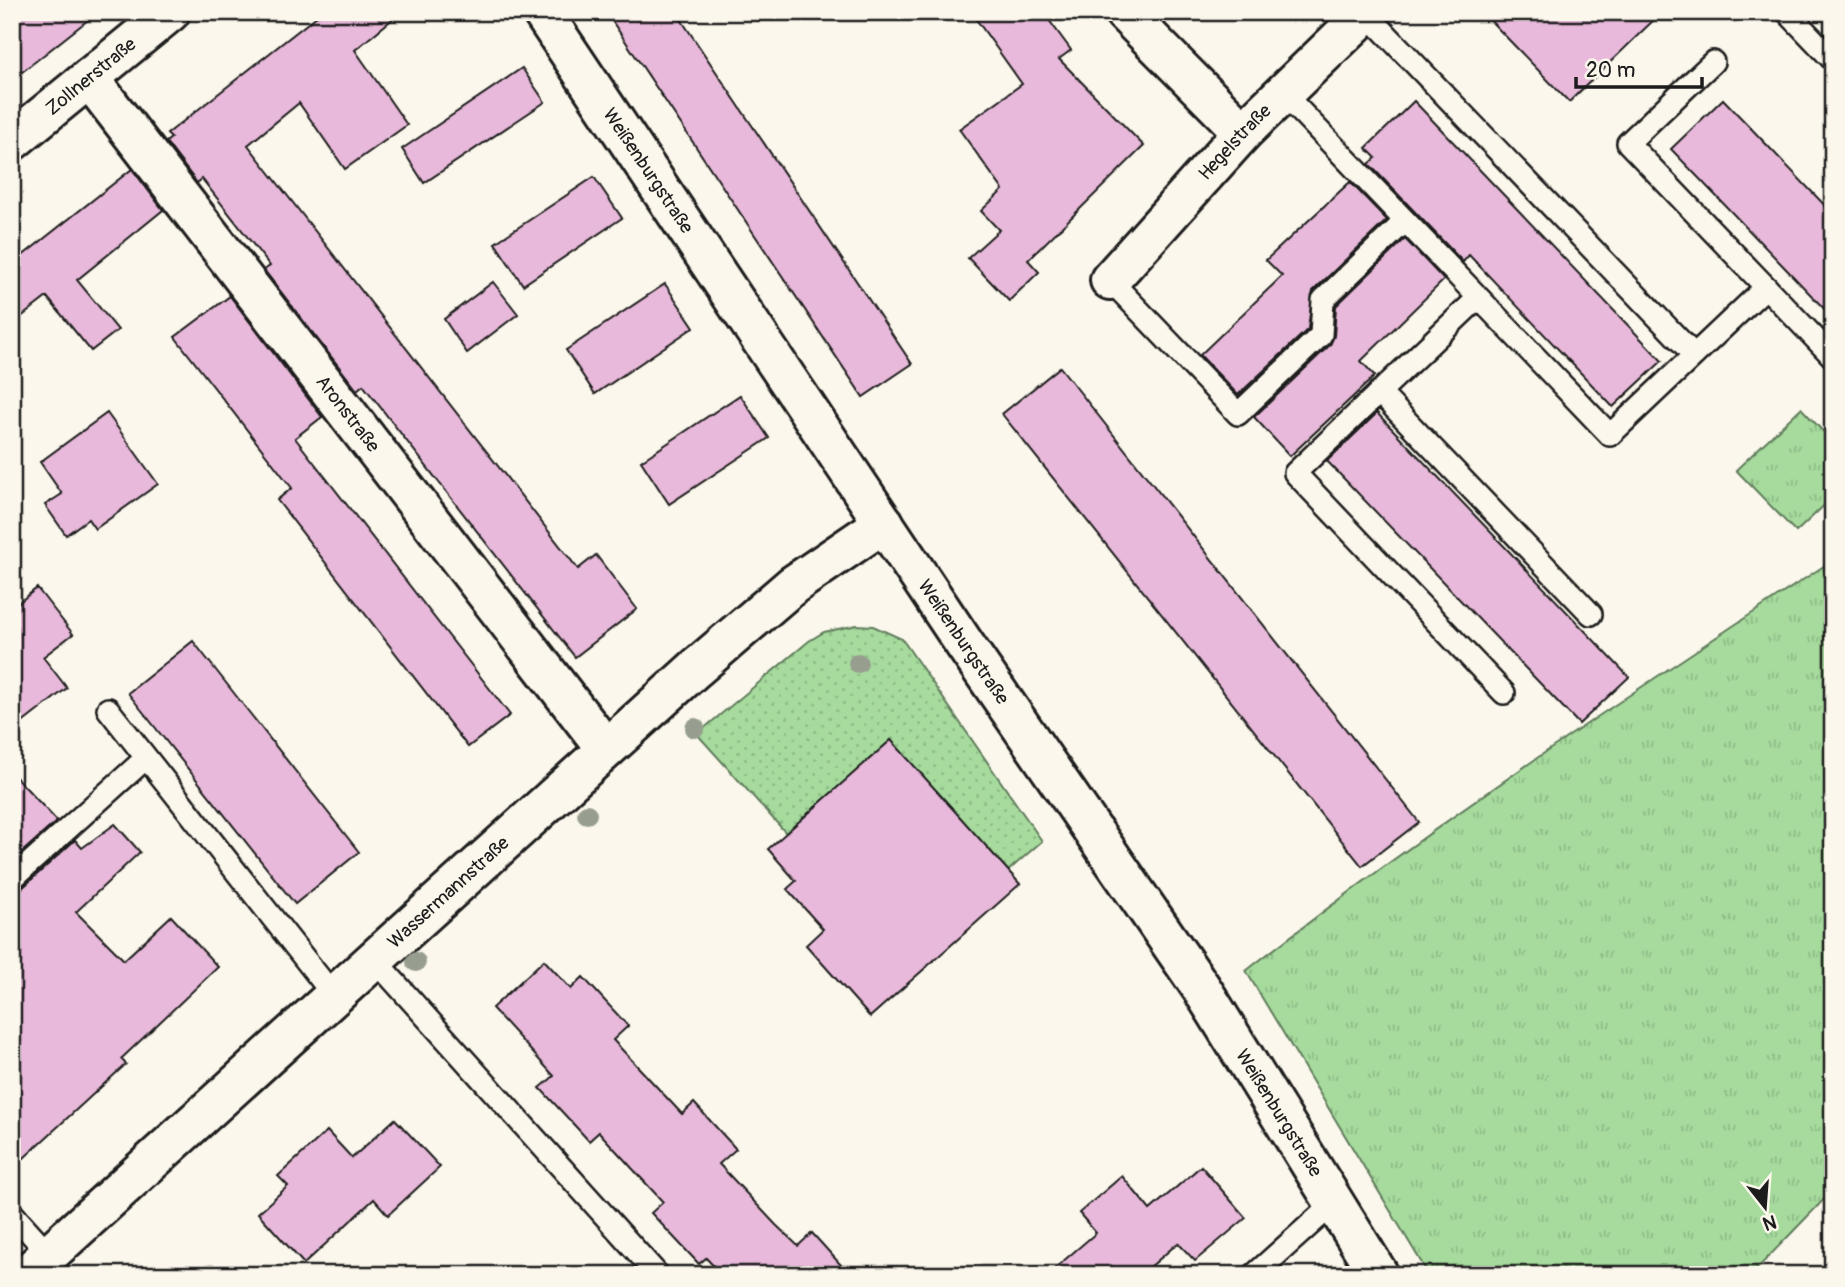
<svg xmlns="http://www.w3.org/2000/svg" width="1845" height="1287" viewBox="0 0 1845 1287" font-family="Pangolin,sans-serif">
<defs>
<pattern id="grass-dots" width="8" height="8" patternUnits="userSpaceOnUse" patternTransform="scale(1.75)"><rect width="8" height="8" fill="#a6db9d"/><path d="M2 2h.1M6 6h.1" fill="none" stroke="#8ebb87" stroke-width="1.8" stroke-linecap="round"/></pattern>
<pattern id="park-tufts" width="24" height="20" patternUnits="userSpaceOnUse" patternTransform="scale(1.75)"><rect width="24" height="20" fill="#a6db9d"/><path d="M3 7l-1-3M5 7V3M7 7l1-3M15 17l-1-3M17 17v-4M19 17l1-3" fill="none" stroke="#8ebb87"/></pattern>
</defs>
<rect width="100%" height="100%" fill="#fbf7ec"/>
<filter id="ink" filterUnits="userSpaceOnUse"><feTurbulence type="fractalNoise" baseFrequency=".0143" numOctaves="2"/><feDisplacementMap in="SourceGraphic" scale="14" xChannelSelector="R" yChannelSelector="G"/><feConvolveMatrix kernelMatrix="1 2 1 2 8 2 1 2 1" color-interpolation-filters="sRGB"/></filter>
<g filter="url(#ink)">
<!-- grass -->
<path fill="url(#grass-dots)" stroke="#617c5c" stroke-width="2" d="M 857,625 L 873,626 L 902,639 L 1042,841 L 1008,871 L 891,740 L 786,833 L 697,734 L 809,641 L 824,632 Z"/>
<!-- park -->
<g fill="url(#park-tufts)" stroke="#617c5c" stroke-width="2">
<path d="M 1801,408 L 1833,442 L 1833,497 L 1796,532 L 1736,470 Z"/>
<path d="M 1833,560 L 1833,1190 L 1751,1275 L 1429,1275 L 1246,971 C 1433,824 1634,691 1833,560 Z"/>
</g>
<!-- building -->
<g fill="#e8b9da" stroke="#1c1c1c" stroke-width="2">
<path d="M 12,12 L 98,12 L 12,80 Z"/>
<path d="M 322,12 L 401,12 L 355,50 L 407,125 L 345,169 L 299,103 L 248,145 L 578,569 L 596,555 L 637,609 L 575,657 L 363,385 L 357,390 L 264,270 L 270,266 L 202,179 L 197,183 L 166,142 L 171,138 L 167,134 Z"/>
<path d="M 606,12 L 676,12 L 912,364 L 863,397 Z"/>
<path d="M 971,12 L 1043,12 L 1071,50 L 1059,59 L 1144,146 L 1028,260 L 1039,272 L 1009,301 L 968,258 L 999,230 L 981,211 L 1003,190 L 959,129 L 1022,84 Z"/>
<path d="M 1482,12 L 1662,12 L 1569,102 Z"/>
<path d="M 522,68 L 545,102 L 424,183 L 402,149 Z"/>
<path d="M 1723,99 L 1833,214 L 1833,318 L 1671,149 Z"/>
<path d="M 1414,101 L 1662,361 L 1613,407 L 1469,255 L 1463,262 L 1369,164 L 1376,158 L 1366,148 Z"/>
<path d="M 132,169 L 163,210 L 77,280 L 118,330 L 91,351 L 47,297 L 12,324 L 12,264 Z"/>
<path d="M 594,177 L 622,218 L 523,285 L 495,243 Z"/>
<path d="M 1350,182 L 1387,220 L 1313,291 L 1308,329 L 1238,395 L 1200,355 L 1282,276 L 1266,260 Z"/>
<path d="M 1405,239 L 1444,280 L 1361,361 L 1375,376 L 1290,456 L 1254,417 L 1330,345 L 1334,336 L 1336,306 Z"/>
<path d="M 493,282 L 518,314 L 467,353 L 444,319 Z"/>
<path d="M 665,284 L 694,327 L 595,394 L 566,350 Z"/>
<path d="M 230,296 L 322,417 L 295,438 L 510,715 L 468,747 L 277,500 L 292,488 L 175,337 Z"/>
<path d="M 1060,367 L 1419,822 L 1362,866 L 1002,414 Z"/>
<path d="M 740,395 L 769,438 L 669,504 L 641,461 Z"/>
<path d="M 107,413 L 158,484 L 95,529 L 88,519 L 66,535 L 45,505 L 62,494 L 40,462 Z"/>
<path d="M 1377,413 L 1629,677 L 1579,724 L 1327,461 Z"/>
<path d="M 37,588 L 73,634 L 43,657 L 67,688 L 12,731 L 12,608 Z"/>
<path d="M 193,641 L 359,852 L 295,904 L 128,693 Z"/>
<path d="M 891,740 L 1020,884 L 870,1017 L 806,945 L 823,929 L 787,889 L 796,881 L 768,849 Z"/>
<path d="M 12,773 L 57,821 L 12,861 Z"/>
<path d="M 115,824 L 140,852 L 76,912 L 124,960 L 171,916 L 218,967 L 121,1059 L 126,1064 L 12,1169 L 12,892 L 21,889 L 75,840 L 82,848 Z"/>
<path d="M 544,960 L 571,989 L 583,977 L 628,1026 L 613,1040 L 682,1114 L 694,1103 L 736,1149 L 719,1164 L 776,1225 L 798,1246 L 812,1233 L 850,1275 L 722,1275 L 706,1258 L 699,1264 L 651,1213 L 663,1202 L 599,1132 L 589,1141 L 540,1088 L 554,1076 L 492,1008 Z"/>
<path d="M 395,1119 L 440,1167 L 388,1215 L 374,1199 L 304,1264 L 258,1213 L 288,1186 L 278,1176 L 327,1131 L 352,1158 Z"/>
<path d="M 1201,1166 L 1246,1218 L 1195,1261 L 1178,1243 L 1141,1275 L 1047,1275 L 1096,1233 L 1079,1213 L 1122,1176 L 1150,1210 Z"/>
</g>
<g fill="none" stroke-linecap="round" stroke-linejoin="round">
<!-- service casing -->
<g stroke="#1c1c1c" stroke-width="26">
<g id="service">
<path d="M 1787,12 L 1833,60"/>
<path d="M 1366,13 L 1694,355"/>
<path d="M 1713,62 L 1628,143 L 1833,357"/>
<path d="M 1283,93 L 1610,435 L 1766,287"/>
<path d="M 1110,280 L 1238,414 L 1321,335 L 1323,300 L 1405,221"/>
<path d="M 1478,298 L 1295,473 L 1504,693"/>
<path d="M 1379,392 L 1591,614"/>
<path d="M 108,709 L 334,996"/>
<path d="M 12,879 L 146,758"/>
<path d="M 374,959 L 658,1275"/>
<path d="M 12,1213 L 49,1254"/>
<path d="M 1254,1275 L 1334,1203"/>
</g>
</g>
<!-- minor casing -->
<g stroke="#1c1c1c" stroke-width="44">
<g id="minor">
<path id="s1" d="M 542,12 L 965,645 L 1202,989 L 1379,1275"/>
<path d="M 1124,12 L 1243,132"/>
<path id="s2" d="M 89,78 L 606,749"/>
<path id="s3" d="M 1110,280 L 1243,132 L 1367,12"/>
<path id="s4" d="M 26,1275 L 695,669 L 793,585 L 884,523"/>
</g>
</g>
<!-- tertiary casing -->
<g stroke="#1c1c1c" stroke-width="44">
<g id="tertiary">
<path id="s5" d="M 12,141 L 170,12"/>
</g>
</g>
<!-- service -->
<use href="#service" stroke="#fbf7ec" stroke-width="21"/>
<!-- minor -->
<use href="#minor" stroke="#fbf7ec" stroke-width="38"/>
<!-- tertiary -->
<use href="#tertiary" stroke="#fbf7ec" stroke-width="38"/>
</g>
<!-- trees -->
<g fill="#979e8f">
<circle cx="858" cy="663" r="10"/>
<circle cx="695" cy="728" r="10"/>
<circle cx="587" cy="814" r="10"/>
<circle cx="416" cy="962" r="10"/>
</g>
</g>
<g text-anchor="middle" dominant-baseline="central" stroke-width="5" stroke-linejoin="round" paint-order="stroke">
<!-- street labels -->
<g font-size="19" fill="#1c1c1c" stroke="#fbf7ec">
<text stroke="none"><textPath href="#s5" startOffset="102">Zollnerstraße</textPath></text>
<text stroke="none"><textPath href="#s3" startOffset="186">Hegelstraße</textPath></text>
<text stroke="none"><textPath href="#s1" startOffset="191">Weißenburgstraße</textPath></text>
<text stroke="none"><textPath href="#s2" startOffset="424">Aronstraße</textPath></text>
<text stroke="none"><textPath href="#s1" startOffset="758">Weißenburgstraße</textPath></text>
<text stroke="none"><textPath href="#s4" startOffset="570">Wassermannstraße</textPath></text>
<text stroke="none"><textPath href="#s1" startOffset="1325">Weißenburgstraße</textPath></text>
</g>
</g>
<!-- margin -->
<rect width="1845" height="1287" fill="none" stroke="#fbf7ec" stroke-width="42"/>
<rect x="21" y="21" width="1803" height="1245" fill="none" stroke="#1c1c1c" stroke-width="2.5" filter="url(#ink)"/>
<!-- north arrow -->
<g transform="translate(1765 1207) rotate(163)" stroke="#fbf7ec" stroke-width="5" paint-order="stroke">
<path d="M0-5L12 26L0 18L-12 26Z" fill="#1c1c1c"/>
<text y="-10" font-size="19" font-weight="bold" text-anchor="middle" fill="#1c1c1c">N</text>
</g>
<!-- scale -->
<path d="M1576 77v10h126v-10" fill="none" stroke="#1c1c1c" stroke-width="3.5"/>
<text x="1586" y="77" font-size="21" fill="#1c1c1c" stroke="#fbf7ec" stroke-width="5" paint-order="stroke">20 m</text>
</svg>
